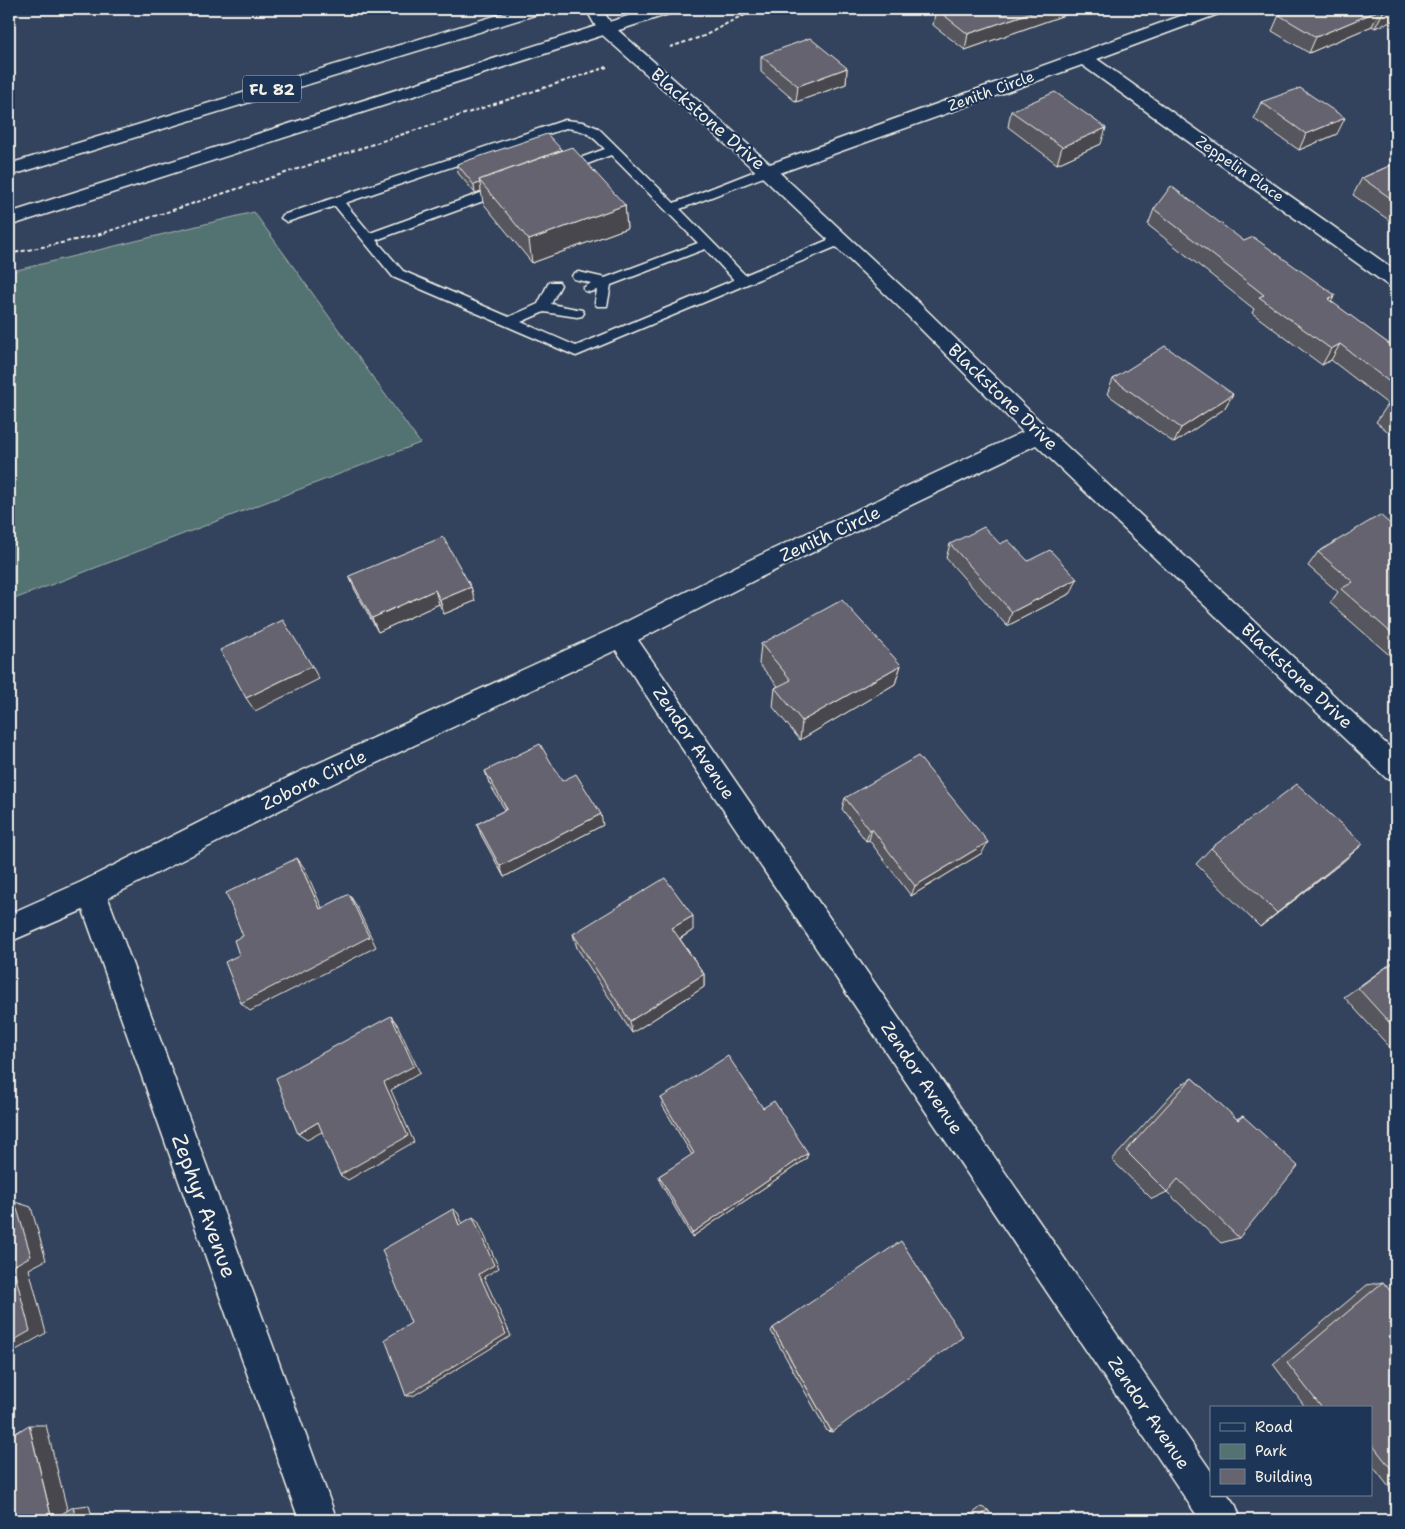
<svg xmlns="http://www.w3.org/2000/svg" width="1405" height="1529" viewBox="0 0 1405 1529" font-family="'Shantell Sans',sans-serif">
<rect width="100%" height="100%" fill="#33435e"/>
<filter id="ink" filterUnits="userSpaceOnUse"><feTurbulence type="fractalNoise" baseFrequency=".02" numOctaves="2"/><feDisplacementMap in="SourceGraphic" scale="10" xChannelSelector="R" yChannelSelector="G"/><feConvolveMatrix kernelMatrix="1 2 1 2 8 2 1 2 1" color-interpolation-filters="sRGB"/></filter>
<g filter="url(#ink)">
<!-- green -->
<path fill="#537372" stroke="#a4b2ad" d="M 254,212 L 420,443 L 9,601 L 9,272 Z"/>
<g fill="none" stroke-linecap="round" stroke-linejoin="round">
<!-- service casing -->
<g stroke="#f4f1e8" stroke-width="3">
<path id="service" d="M 565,120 L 583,122 L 598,128 L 674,203 L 763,168 L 771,168 L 773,171 L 771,174 L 680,209 L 745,275 L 835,237 L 845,237 L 846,240 L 845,243 L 576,356 L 393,277 L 335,206 L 287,222 L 281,218 L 283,215 ZM 566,128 C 586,130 591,135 605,149 L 558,166 L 556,169 L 558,172 L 566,172 L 611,155 L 698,243 L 605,278 L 579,272 L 574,273 L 572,276 L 574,279 L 591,283 L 583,288 L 585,291 L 590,292 L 597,290 L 595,303 L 597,306 L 607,306 L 611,285 L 705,249 L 734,280 L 576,346 L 521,322 L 544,312 L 577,317 L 582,316 L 584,313 L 582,310 L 551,304 L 561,285 L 559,282 L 549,282 L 538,304 L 509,317 L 403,271 L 376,240 L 508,192 L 510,189 L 508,186 L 500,186 L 370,233 L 345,203 Z"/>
</g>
<!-- minor casing -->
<g stroke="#f4f1e8" stroke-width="3">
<path id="minor" d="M 586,9 L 602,9 L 612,25 L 770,164 L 1200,9 L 1223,9 L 1221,13 L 1097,59 L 1396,271 L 1396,288 L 1389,286 L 1082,65 L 780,173 L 914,298 L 1047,428 L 1396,753 L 1396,782 L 1386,778 L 1036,445 L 755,580 L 638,640 L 1211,1471 L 1211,1495 L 1228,1495 L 1236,1506 L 1241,1520 L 1200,1520 L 616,650 L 317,791 L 108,898 L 337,1520 L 299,1520 L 83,910 L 9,942 L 9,914 L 81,882 L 297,773 L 612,629 L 737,566 L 1023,432 L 900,308 L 760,175 L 599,32 Z"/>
</g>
<!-- trunk casing -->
<g stroke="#f4f1e8" stroke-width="3">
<g id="trunk">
<path d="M 518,9 L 543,9 L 541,13 L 9,176 L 9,164 Z"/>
<path d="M 650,9 L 674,9 L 672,13 L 9,226 L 9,213 Z"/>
</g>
</g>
<!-- path -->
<g stroke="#f4f1e8" stroke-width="2" stroke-dasharray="4 2.5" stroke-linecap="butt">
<path d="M 670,47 L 704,36 L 739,17 L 766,9"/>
<path d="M 9,254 L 94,236 L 607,67"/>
</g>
<!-- service -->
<use href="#service" fill="#1d3557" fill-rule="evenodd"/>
<!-- minor -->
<use href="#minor" fill="#1d3557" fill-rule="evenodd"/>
<!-- trunk -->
<use href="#trunk" fill="#1d3557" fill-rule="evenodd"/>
</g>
<!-- wall -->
<g fill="#57565f" stroke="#f4f1e8">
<path d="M 936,9 L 1073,12 L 965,50 L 933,25 Z"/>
<path d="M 1396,9 L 1375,28 L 1372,26 L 1309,53 L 1272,31 L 1279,15 Z"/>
<path d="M 761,56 L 847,68 L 846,84 L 796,102 L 761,72 Z"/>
<path d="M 1261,102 L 1337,134 L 1299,150 L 1254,119 Z"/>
<path d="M 1011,111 L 1101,144 L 1057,164 L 1008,127 Z"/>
<path d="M 562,150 L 625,205 L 627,228 L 532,263 L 483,203 L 481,191 L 475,193 L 458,173 L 457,164 Z"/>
<path d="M 1396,163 L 1396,225 L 1353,195 L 1362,178 Z"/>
<path d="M 1154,209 L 1244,241 L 1335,295 L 1331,302 L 1396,349 L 1396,438 L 1376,422 L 1387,406 L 1389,405 L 1331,360 L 1322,365 L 1252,313 L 1254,309 L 1148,225 Z"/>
<path d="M 1113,379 L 1233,394 L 1224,409 L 1174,443 L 1107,394 Z"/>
<path d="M 1396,529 L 1396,661 L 1330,603 L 1338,592 L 1308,566 L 1318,552 Z"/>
<path d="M 950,544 L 1000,544 L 1028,561 L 1071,593 L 1007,626 L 946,558 Z"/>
<path d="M 349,576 L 471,587 L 475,601 L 444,614 L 439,604 L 378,632 L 355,590 Z"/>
<path d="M 761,644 L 901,665 L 895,684 L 800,740 L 773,707 L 775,688 L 778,686 L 759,664 Z"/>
<path d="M 485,771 L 562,781 L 603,825 L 504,877 L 481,835 L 477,824 L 505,810 L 489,783 Z"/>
<path d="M 845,798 L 982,853 L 911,896 L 869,840 L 866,841 L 842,809 Z"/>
<path d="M 1211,848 L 1345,860 L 1260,927 L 1196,864 Z"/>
<path d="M 693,930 L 680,939 L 704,974 L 704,987 L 632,1033 L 577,948 L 573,934 Z"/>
<path d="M 1396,960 L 1396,1054 L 1344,997 Z"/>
<path d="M 1192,1078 L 1236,1119 L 1243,1116 L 1239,1238 L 1221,1243 L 1167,1192 L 1152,1199 L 1112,1160 L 1177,1088 Z"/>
<path d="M 661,1098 L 763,1108 L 808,1153 L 806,1159 L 692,1237 L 660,1182 L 659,1176 L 692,1155 L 662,1105 Z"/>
<path d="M 1383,1282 L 1396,1298 L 1396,1496 L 1371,1464 L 1371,1408 L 1306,1408 L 1273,1364 L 1367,1285 Z"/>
<path d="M 773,1328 L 832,1432 L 827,1431 L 771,1331 Z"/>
<path d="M 981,1507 L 988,1510 L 994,1520 L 964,1520 Z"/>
</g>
<!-- shaded-wall -->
<g fill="#47464e" stroke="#f4f1e8">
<path d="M 1041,9 L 1074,9 L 1073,12 L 965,50 L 968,34 Z"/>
<path d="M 1392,9 L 1396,9 L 1396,20 L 1375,28 L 1383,12 Z"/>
<path d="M 1380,10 L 1372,26 L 1309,53 L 1316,37 Z"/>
<path d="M 847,68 L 846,84 L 796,102 L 798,86 Z"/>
<path d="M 1345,118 L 1337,134 L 1299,150 L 1306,134 Z"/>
<path d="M 1106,128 L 1101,144 L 1057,164 L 1062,147 Z"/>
<path d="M 480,183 L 481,191 L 475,193 L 474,185 Z"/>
<path d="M 625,205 L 627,228 L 532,263 L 529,240 Z"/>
<path d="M 1335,295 L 1326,310 L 1328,299 Z"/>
<path d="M 1340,344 L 1331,360 L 1322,365 L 1331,349 Z"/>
<path d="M 1233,394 L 1224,409 L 1174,443 L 1181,428 Z"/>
<path d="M 1077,579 L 1071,593 L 1007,626 L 1012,612 Z"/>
<path d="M 471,587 L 475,601 L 444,614 L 440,600 Z"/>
<path d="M 435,590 L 439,604 L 378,632 L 372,618 Z"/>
<path d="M 901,665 L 895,684 L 800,740 L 802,721 Z"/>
<path d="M 312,666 L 319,679 L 255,711 L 246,698 Z"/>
<path d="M 601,814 L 603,825 L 504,877 L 500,866 Z"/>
<path d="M 872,829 L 869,840 L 866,841 L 870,830 Z"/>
<path d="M 988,842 L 982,853 L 911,896 L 915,886 Z"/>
<path d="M 1363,844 L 1345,860 L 1260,927 L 1277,913 Z"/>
<path d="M 297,858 L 305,869 L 327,919 L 320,909 Z"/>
<path d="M 349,894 L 356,905 L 376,947 L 250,1011 L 241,1003 Z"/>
<path d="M 693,916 L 693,930 L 673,943 L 672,928 Z"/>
<path d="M 704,974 L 704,987 L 632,1033 L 630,1021 Z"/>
<path d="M 391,1016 L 397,1024 L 420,1073 L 391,1090 L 414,1142 L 348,1180 L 340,1175 L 384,1082 Z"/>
<path d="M 318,1122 L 327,1129 L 307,1140 L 298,1134 Z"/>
<path d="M 808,1153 L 806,1159 L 692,1237 L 692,1233 Z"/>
<path d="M 15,1202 L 31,1207 L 46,1260 L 29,1269 L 46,1333 L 9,1354 Z"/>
<path d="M 453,1209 L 458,1213 L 465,1229 L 459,1225 Z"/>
<path d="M 473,1217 L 478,1221 L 499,1268 L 484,1277 L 511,1336 L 413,1396 L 406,1396 Z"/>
<path d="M 29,1425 L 46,1425 L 69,1517 L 52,1520 Z"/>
<path d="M 89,1505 L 93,1520 L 76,1520 L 73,1507 Z"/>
</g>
<!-- building -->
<g fill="#65646f" stroke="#f4f1e8">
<path d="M 936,9 L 1041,9 L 968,34 Z"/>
<path d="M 1294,9 L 1392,9 L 1383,12 L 1380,10 L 1316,37 L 1279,15 Z"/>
<path d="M 810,38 L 847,68 L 798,86 L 761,56 Z"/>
<path d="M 1300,88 L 1345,118 L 1306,134 L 1261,102 Z"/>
<path d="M 1055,92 L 1106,128 L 1062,147 L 1011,111 Z"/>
<path d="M 547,134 L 562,150 L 479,180 L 480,183 L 474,185 L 457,164 Z"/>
<path d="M 572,147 L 625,205 L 529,240 L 479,180 Z"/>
<path d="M 1396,163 L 1396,202 L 1362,178 Z"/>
<path d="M 1171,186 L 1244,241 L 1253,237 L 1335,295 L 1328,299 L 1396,349 L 1396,387 L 1340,344 L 1331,349 L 1259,297 L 1264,295 L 1154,209 Z"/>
<path d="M 1165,346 L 1233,394 L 1181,428 L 1113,379 Z"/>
<path d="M 1396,401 L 1396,414 L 1387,406 Z"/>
<path d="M 1380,515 L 1396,529 L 1396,637 L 1341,589 L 1353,582 L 1318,552 Z"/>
<path d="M 984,527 L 1000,544 L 1008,540 L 1028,561 L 1050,550 L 1077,579 L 1012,612 L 950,544 Z"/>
<path d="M 443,537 L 471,587 L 440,600 L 435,590 L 372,618 L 349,576 Z"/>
<path d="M 842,600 L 901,665 L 802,721 L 775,688 L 791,680 L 761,644 Z"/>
<path d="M 283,620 L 312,666 L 246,698 L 220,650 Z"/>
<path d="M 540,744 L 562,781 L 576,774 L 601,814 L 500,866 L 477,824 L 507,809 L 485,771 Z"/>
<path d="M 918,756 L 988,842 L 915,886 L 872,829 L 870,830 L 845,798 Z"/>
<path d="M 1297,784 L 1363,844 L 1277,913 L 1211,848 Z"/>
<path d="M 297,858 L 320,909 L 349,894 L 369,937 L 241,1003 L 225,962 L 239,955 L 234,940 L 243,936 L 226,893 Z"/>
<path d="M 665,878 L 693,916 L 672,928 L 704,974 L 630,1021 L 573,934 Z"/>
<path d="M 1396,960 L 1396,1030 L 1358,988 Z"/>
<path d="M 391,1016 L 414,1066 L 384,1082 L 408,1136 L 340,1175 L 318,1122 L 298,1134 L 276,1078 Z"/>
<path d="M 728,1056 L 763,1108 L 774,1101 L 808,1153 L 692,1233 L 659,1176 L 694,1153 L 661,1098 Z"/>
<path d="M 1192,1078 L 1238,1120 L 1243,1116 L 1298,1166 L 1239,1238 L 1178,1179 L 1167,1192 L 1126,1151 Z"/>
<path d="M 15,1202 L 31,1256 L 13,1266 L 30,1331 L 9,1343 L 9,1206 Z"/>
<path d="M 453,1209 L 459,1225 L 473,1217 L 494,1265 L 479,1274 L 506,1334 L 406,1396 L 385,1339 L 411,1323 L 382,1250 Z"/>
<path d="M 901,1241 L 963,1337 L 832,1432 L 773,1328 Z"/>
<path d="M 1383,1282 L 1396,1298 L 1396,1475 L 1371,1443 L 1371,1408 L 1322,1408 L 1287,1363 Z"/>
<path d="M 29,1425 L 52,1520 L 73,1507 L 76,1520 L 9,1520 L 9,1437 Z"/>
<path d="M 988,1510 L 994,1520 L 975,1520 Z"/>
</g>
</g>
<g text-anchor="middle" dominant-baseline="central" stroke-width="4.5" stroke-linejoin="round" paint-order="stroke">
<!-- far-street labels -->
<g font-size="15" fill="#f4f1e8" stroke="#1d3557">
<text transform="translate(991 91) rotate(-20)">Zenith Circle</text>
<text transform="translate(1240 169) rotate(35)">Zeppelin Place</text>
</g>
<!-- shield labels -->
<rect fill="#1d3557" stroke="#b4b9bc" stroke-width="1" x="243" y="75.5" width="58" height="27" rx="4"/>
<g font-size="16" font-weight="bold" fill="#f4f1e8">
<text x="272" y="89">FL 82</text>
</g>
<!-- street labels -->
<g font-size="18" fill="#f4f1e8" stroke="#1d3557">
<text transform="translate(708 119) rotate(41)">Blackstone Drive</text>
<text transform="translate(1003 397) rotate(44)">Blackstone Drive</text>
<text transform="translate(830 534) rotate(-25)">Zenith Circle</text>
<text transform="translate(1297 676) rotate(43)">Blackstone Drive</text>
<text transform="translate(694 743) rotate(56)">Zendor Avenue</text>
<text transform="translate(314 780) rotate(-26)">Zobora Circle</text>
<text transform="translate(922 1078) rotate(56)">Zendor Avenue</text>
<text transform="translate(1149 1413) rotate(56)">Zendor Avenue</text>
</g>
<!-- near-street labels -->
<g font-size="21" fill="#f4f1e8" stroke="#1d3557">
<text transform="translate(204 1206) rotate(70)">Zephyr Avenue</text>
</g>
</g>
<!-- margin -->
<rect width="1405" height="1529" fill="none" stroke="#1d3557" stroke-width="30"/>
<rect x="15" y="15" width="1375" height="1499" fill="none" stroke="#f4f1e8" stroke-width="2" filter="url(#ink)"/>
<!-- legend -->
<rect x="1210" y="1406" width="162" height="90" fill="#1d3557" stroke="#738091"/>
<rect x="1220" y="1423" width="25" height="8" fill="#1d3557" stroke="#738091"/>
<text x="1255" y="1432" font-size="15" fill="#f4f1e8">Road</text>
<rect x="1220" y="1444" width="25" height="15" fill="#537372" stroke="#738091"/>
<text x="1255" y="1456" font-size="15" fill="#f4f1e8">Park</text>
<rect x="1220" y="1469" width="25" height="15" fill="#65646f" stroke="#738091"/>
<text x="1255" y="1482" font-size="15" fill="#f4f1e8">Building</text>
</svg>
